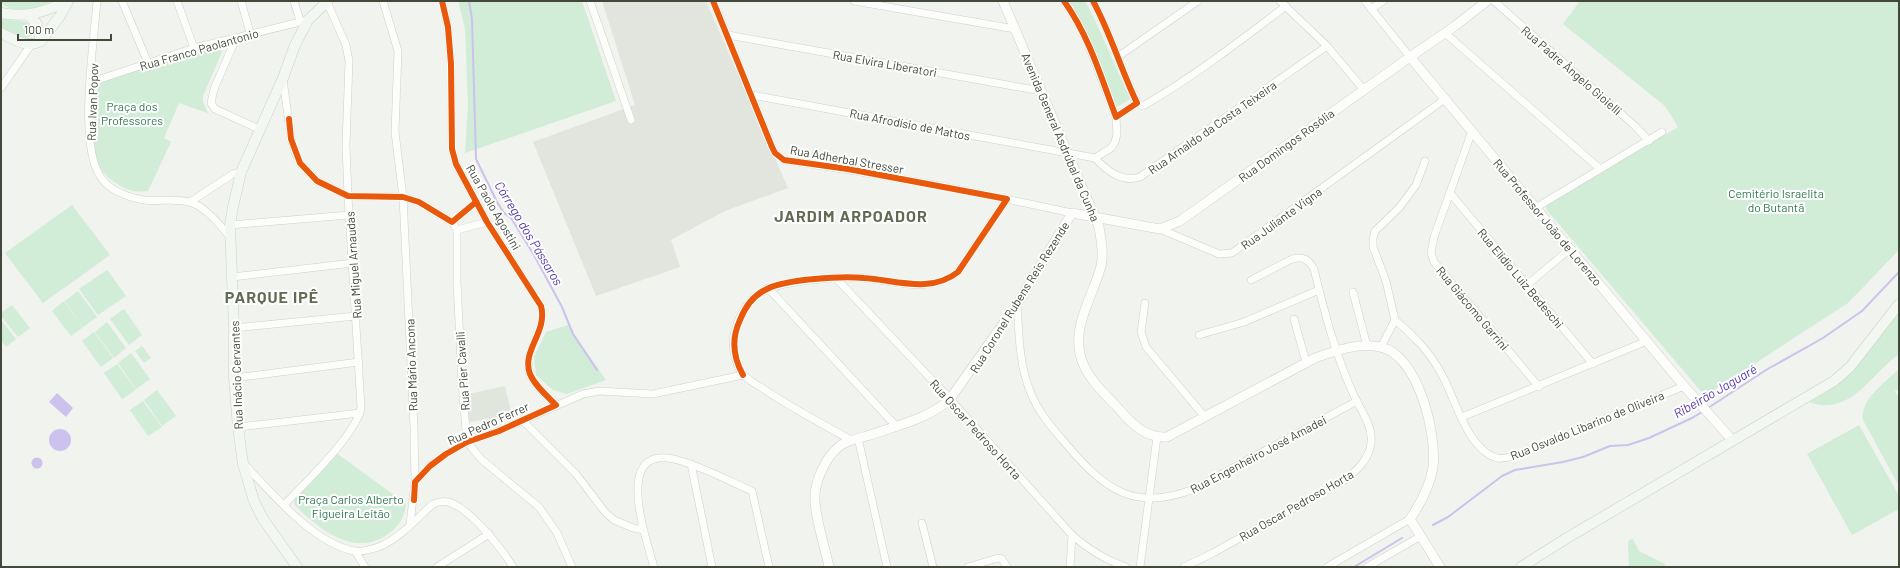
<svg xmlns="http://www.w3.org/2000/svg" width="1900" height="568" viewBox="0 0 1900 568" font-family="Barlow,sans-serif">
<rect width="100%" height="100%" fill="#f0f3ee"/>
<!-- residential -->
<path fill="#e1e6dc" d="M 505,386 L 512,416 L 468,422 L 468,394 Z"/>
<!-- industrial -->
<path fill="#e1e5de" d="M 602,1 L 706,1 L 788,188 L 725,211 L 671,240 L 680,267 L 596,296 L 533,142 L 635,105 Z"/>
<!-- green -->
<g fill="#d1ecd7">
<path d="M 1,1 L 51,1 C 41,8 7,16 1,1 Z"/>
<path d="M 458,1 L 582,1 L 616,101 L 465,153 L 468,105 L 465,28 Z"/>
<path d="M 1067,1 L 1085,1 L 1095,20 L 1130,99 L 1115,108 L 1078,15 Z"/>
<path d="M 1580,1 L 1899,1 L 1899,250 L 1848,303 L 1705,396 L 1546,209 L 1547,205 L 1678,127 L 1665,106 L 1563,24 Z"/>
<path d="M 1,19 L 22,21 L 26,22 L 33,28 L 33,35 L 26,38 L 1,27 Z"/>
<path d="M 212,45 L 221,48 L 222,52 L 203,96 L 203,102 L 208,113 L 179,103 L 164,138 L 171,142 L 148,191 C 135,193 127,190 116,183 C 81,161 92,115 99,81 L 196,54 Z"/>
<path d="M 72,205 L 110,255 L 43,303 L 5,253 Z"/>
<path d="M 107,270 L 126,296 L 98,315 L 79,289 Z"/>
<path d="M 78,291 L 97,317 L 83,327 L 65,301 Z"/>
<path d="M 64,301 L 83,327 L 71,336 L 52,311 Z"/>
<path d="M 12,305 L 30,328 L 18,337 L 1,316 L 1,313 Z"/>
<path d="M 1899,306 L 1899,354 C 1870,375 1850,417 1809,402 L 1825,393 L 1850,372 Z"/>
<path d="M 124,309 L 142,335 L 129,345 L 110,319 Z"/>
<path d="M 1,320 L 16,339 L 6,347 L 1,340 Z"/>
<path d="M 107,322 L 126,348 L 114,358 L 95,332 Z"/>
<path d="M 568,325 L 606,380 L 567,394 L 553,390 L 536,375 L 534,357 L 546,332 Z"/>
<path d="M 94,332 L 113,358 L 101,367 L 82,341 Z"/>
<path d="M 142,346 L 151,358 L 144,363 L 135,351 Z"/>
<path d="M 131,353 L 150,379 L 136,389 L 118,363 Z"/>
<path d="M 117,364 L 136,390 L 122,399 L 104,373 Z"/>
<path d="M 1899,369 L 1899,389 L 1895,391 L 1899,399 L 1899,486 L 1863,420 C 1860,399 1885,383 1899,369 Z"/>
<path d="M 157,390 L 176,416 L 162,426 L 144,400 Z"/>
<path d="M 143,401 L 162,427 L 148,436 L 130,410 Z"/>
<path d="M 1859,425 L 1899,496 L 1899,509 L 1852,535 L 1807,454 Z"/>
<path d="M 335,452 L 406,504 C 404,520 398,527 385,536 C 351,557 317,527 294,504 L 295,498 Z"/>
<path d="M 1633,539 L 1639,551 L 1665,564 L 1664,567 L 1629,567 L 1628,544 L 1629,540 Z"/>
</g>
<!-- water -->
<g fill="#ccc2ed">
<path d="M 57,393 L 73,408 L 66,417 L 49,402 Z"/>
<circle cx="60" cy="440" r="11"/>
<circle cx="37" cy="463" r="5.5"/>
</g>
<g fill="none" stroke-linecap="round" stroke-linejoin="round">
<!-- stream -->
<g stroke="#ccc2ed" stroke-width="2">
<path d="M 469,1 L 472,19 L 476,159 L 497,202 L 504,213 L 511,218 L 534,255 L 562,307 L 573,334 L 597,370"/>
<path d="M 1708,408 L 1766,370 L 1823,338 L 1862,311 L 1899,272"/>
<path d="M 1433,525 L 1448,517 L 1502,476 L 1515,470 L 1563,462 L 1583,457 L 1610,446 L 1628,445 L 1649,438 L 1692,418 L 1702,412"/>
<path d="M 1354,567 L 1402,538"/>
</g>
<!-- minor casing -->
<g stroke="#ced1cc" stroke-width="8">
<g id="minor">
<path d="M 97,1 C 94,42 78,142 100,176 C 109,191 127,197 144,200 C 158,202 175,198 189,202 C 204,205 221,226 230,237"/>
<path d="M 122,1 L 148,63"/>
<path d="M 177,1 L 194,48"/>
<path d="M 241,1 L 250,33"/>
<path d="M 294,1 L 300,21"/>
<path d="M 383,1 L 398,51 L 395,132 L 403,197 L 414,428 L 415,482 L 410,524"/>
<path d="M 442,1 L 448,27 L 451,64 L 452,149 L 456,164 L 487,222 L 541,306 C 548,332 521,351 530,374 C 535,386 547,396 556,405"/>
<path d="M 590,1 L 631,120"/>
<path d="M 713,1 L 772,147 L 775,153 L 784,160 C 881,174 976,192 1072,213"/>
<path d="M 854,1 L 1015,29"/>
<path d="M 1093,1 C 1111,34 1121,70 1137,103"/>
<path d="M 1280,1 L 1327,46 L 1364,90"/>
<path d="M 1365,1 L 1410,57"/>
<path d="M 1494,1 L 1635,126 L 1649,141"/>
<path d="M 1371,9 L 1383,1"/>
<path d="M 1445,33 L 1599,168"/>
<path d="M 728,35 L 1041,91"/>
<path d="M 236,38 L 214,89 L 211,103 L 215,109 L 261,130"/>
<path d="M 1119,56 L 1198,1"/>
<path d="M 283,79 L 291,139 L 295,152 L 300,163 L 317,181 L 348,196 L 403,197 L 419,202 L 452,222 L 457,230"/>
<path d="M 91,82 L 194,48 L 308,20"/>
<path d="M 1,88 L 31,45"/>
<path d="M 752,95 L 1095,158 L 1111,148 L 1115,142 L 1117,134 L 1116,117 L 1087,41 L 1077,21 L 1064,1"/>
<path d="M 1137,103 L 1143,106 C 1193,77 1240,41 1286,6"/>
<path d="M 1116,117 L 1137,103"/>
<path d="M 1472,131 L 1434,237 L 1431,253 L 1434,262 L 1539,387"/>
<path d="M 1095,158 C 1107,171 1122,183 1140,177 L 1327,46"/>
<path d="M 1450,193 L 1593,364"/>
<path d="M 190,202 L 233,174 L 241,172"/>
<path d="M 1537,207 L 1662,132"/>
<path d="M 452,222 L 476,202"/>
<path d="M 230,225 L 349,215"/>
<path d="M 1160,229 L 1219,254 L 1232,253 L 1445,99"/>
<path d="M 457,230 L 457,282 L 462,383 L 467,442 L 482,460 L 539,507 L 557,533 L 572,567"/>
<path d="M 457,230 L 487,222"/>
<path d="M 232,277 L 353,263"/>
<path d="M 835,277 L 950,399 L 1072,535 C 1089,550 1105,560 1126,567"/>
<path d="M 1527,285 L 1571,248"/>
<path d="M 768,288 L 896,426"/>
<path d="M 1353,292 L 1367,346"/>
<path d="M 1145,303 L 1141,332 L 1146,347 L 1205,417"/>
<path d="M 1017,304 C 1019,333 1019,364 1030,391 C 1038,412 1052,428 1066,444 C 1105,490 1134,512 1194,489 L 1357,401"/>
<path d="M 1294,319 L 1306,362"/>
<path d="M 1395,320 C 1414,336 1429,351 1441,373 C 1455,397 1467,450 1497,458 C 1504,459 1511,457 1518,455 L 1684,386"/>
<path d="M 1395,320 L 1386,281 L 1373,247 L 1373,239 L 1375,231 L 1399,208 L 1416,185 L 1425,161"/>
<path d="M 234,328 L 356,316"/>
<path d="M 1199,335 L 1244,322 L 1319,290"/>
<path d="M 1381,347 L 1395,320"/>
<path d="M 234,378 L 359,362"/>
<path d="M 1462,417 L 1647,341"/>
<path d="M 522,420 L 576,474 L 605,512 L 614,520 L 633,528 L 644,530"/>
<path d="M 238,427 L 360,413"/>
<path d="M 858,438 L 887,567"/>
<path d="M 851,440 C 820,423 790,407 762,388 C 756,384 746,379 742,373 C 734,361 731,344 735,330 C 747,289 773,285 810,280 C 828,278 846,276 864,278 C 896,281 931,294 958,272 L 1007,199"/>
<path d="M 691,464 L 712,567"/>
<path d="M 245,465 C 273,494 313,543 354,551 C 362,552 373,549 381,546 C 401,537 417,518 433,504 C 438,502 443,501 448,502 C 469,507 502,549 513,567"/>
<path d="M 415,482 L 430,466 L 446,454 L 467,442 L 499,431 L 583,394 L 599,391 L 653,394 L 743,375"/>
<path d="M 284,505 C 303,485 358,433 361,407 L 348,196 L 346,145 L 349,61 L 346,45 L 327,2"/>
<path d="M 922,523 L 933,567"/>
<path d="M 355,551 L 365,567"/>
<path d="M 437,567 L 489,534"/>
<path d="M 654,567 C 645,535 611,439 681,461 C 705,468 729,481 752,491 L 769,567"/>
<path d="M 968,567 L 998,558 L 1002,559 L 1007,567"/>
<path d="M 1070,567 L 1072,535"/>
<path d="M 1140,567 L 1157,437"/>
<path d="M 1184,567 L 1211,554 L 1345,480 C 1357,470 1369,460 1371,443 C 1373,428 1363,413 1356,400 C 1336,358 1325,314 1314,269 C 1308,259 1303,256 1292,259 L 1251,280"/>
<path d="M 1327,567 L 1410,519"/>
<path d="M 1367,567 L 1421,536"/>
</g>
</g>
<!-- tertiary casing -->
<g stroke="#ced1cc" stroke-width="10">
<g id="tertiary">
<path d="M 1003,1 L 1099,227 C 1101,239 1104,254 1101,266 C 1093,297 1070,328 1082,361 C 1089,380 1105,394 1119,409 C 1132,424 1145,438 1167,437 L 1315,358 C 1335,351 1358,342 1380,347 C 1418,354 1437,434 1433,467 C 1430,486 1421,503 1410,519 L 1440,567"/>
<path d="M 1410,57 L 1684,386 L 1733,441"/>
<path d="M 829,567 C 825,548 816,521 815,501 C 814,482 825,457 841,445 C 849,440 859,438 867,436 C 895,426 929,419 950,399 L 1017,304 L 1072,213 L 1160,229 L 1180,221 L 1410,57 L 1455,26 L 1487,1"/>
</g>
</g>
<!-- secondary casing -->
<g stroke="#ccd3c8" stroke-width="11">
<g id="secondary">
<path d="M 1,13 C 28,18 44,12 68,1"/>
<path d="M 28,15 L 37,24 L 41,41"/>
<path d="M 1,33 C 14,39 27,49 41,41 L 60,16 L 68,1"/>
<path d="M 297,567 L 263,519 L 254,501 L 243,464 L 238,427 L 234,378 L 234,328 L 230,225 L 233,207 L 241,172 L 283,78 L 295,45 L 308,20 L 328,1"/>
<path d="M 1521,567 L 1567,538 L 1834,381 L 1850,367 L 1899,304"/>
</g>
</g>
<!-- minor -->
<use href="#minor" stroke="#fdfdfc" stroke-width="7"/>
<!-- tertiary -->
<use href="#tertiary" stroke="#fdfdfc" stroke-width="9"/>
<!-- secondary -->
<use href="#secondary" stroke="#f3f7f1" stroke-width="10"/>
<!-- cycleway casing -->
<g stroke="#fff" stroke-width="8">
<g id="cycleway">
<path d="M 713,1 L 772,147 L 775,153 L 784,160 L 848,169 L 1007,199 L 958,272 C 930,294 896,280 864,278 C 842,276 786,279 767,289 C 754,295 745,307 740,320 C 731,339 733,357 743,375"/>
<path d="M 1064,1 C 1089,36 1101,77 1116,117 L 1137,103 C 1121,70 1111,34 1093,1"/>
<path d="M 289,119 L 291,139 L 300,163 L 317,181 L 348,196 L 403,197 L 419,202 L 452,222 L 476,202"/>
<path d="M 414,500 L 415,482 L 430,466 L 446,454 L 467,442 L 499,431 L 556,405 C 547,396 535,386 530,374 C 521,351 548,332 541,306 L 487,222 L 456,164 L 452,149 L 451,64 L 448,27 L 442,1"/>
</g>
</g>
<!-- cycleway -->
<use href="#cycleway" stroke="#e8590c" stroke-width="6"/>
</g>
<g text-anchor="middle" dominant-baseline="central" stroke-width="4" stroke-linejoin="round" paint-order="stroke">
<!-- street labels -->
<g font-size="12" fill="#42493a" stroke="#fff">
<text transform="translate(199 49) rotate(-16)">Rua Franco Paolantonio</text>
<text transform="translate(885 63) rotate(10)">Rua Elvira Liberatori</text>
<text transform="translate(1572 70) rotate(41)">Rua Padre Ângelo Gioielli</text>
<text transform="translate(92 102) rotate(-88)">Rua Ivan Popov</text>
<text transform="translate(910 124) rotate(11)">Rua Afrodísio de Mattos</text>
<text transform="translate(1212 127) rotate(-35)">Rua Arnaldo da Costa Teixeira</text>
<text transform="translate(1061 137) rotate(67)">Avenida General Asdrúbal da Cunha</text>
<text transform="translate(1286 145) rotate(-36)">Rua Domingos Rosólia</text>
<text transform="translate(847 159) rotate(10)">Rua Adherbal Stresser</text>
<text transform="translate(494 207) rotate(60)">Rua Paolo Agostini</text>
<text transform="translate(1281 218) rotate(-36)">Rua Juliante Vigna</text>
<text transform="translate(1548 222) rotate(50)">Rua Professor João de Lorenzo</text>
<text transform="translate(353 265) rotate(-94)">Rua Miguel Arnaudas</text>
<text transform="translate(1521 278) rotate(50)">Rua Elídio Luiz Bedeschi</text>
<text transform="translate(1019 297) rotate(-58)">Rua Coronel Rubens Reis Rezende</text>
<text transform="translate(1473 308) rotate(50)">Rua Giácomo Garrini</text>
<text transform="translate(411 365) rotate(-92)">Rua Mário Ancona</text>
<text transform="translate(462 371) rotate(-94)">Rua Pier Cavalli</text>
<text transform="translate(236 375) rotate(-92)">Rua Inácio Cervantes</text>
<text transform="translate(488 423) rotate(-24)">Rua Pedro Ferrer</text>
<text transform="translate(1587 425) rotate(-22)">Rua Osvaldo Libarino de Oliveira</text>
<text transform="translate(976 429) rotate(48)">Rua Oscar Pedroso Horta</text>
<text transform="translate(1258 454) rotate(-28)">Rua Engenheiro José Amadei</text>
<text transform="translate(1296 505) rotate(-30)">Rua Oscar Pedroso Horta</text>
</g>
<!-- park labels -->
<g font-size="12" fill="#2f7850" stroke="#fff">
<text x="132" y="106">Praça dos<tspan x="132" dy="14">Professores</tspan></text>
<text x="1776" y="193">Cemitério Israelita<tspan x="1776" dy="14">do Butantã</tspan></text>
<text x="351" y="499">Praça Carlos Alberto<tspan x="351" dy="14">Figueira Leitão</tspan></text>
</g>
<!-- water labels -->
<g font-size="13" font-style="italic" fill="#5638b0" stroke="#fff">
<text transform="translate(529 233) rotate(59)">Córrego dos Pássaros</text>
<text transform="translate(1715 391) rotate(-30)">Ribeirão Jaguaré</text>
</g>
<!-- district labels -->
<g font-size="16" font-weight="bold" letter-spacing="1" fill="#606b51" stroke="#fff">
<text x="851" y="215">JARDIM ARPOADOR</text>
<text x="272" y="296">PARQUE IPÊ</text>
</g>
</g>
<!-- border -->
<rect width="1900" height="568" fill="none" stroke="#42493a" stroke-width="4"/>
<!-- scale -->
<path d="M18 34v6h93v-6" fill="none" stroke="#42493a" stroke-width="2"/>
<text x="24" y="34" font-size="12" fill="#42493a" stroke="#ffffff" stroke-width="3" paint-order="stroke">100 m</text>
</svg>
